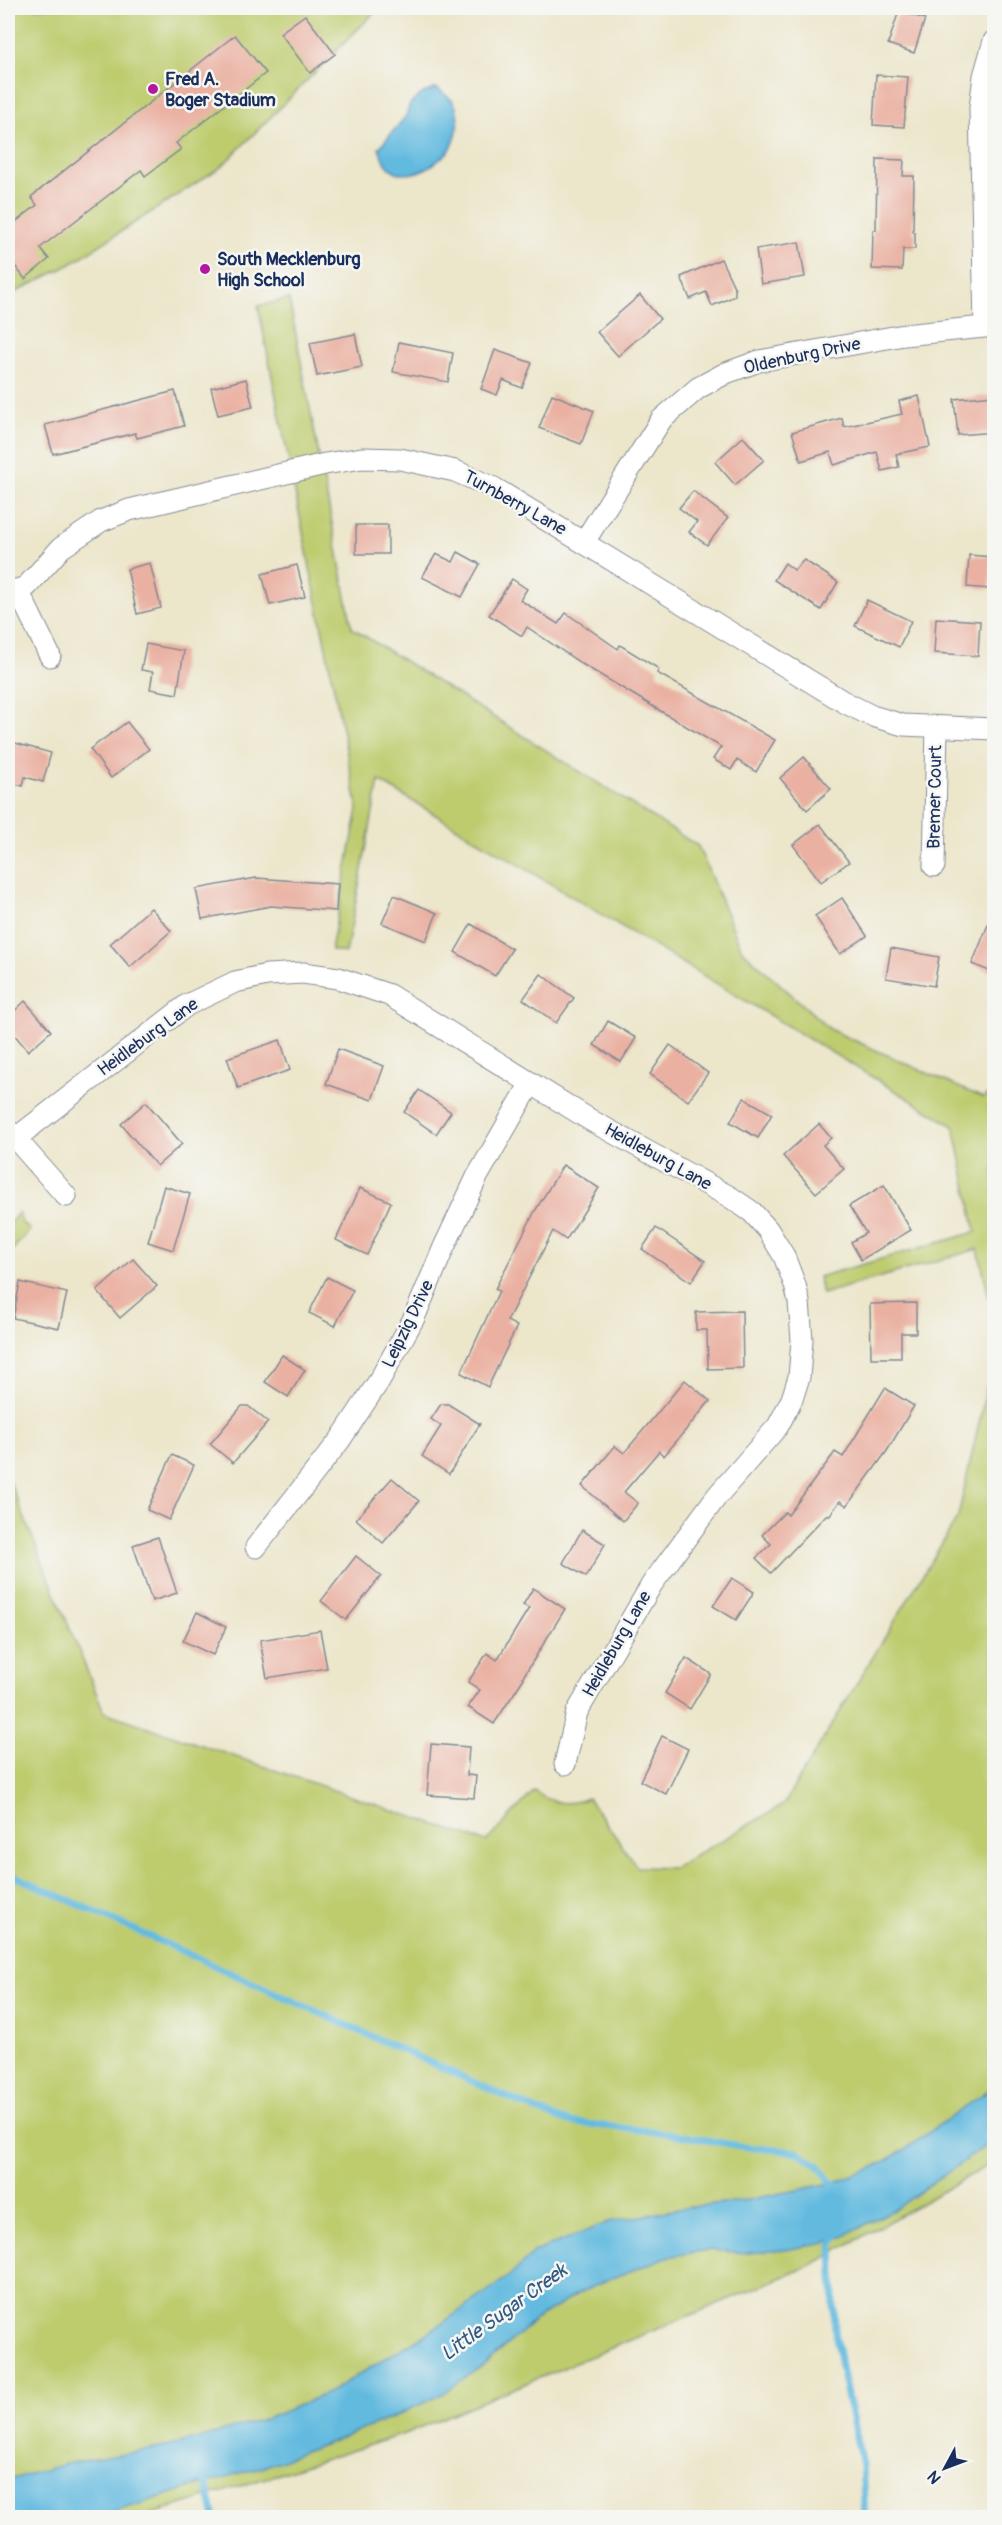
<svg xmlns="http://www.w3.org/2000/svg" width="1002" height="2525" viewBox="0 0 1002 2525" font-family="Pangolin,sans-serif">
<rect width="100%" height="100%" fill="#f6f6f2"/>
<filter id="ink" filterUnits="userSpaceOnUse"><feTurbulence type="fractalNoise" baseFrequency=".0167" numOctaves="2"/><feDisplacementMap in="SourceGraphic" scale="12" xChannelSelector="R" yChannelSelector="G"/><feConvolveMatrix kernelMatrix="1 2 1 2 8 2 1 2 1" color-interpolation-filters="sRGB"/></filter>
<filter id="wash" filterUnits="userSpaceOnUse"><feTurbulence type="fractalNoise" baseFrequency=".008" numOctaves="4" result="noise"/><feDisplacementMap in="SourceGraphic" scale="24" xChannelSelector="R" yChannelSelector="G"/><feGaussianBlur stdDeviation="1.35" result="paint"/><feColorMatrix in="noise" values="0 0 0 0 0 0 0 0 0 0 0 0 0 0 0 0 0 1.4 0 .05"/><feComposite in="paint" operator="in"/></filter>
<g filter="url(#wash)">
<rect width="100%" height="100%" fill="#ece6cb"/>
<!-- green -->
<g fill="#becc6e" stroke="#6c7e66" stroke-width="1.5">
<path d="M 8,8 L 375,8 L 377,10 L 221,167 L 69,265 L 8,296 Z"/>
<path d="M 289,299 L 352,628 L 698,846 L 742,950 L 831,1030 L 983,1098 L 994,1091 L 994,1319 L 978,1249 L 822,1294 L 818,1277 L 976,1232 L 954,1126 L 379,781 L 346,953 L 331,950 L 358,809 L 258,306 Z"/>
<path d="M 19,1212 L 22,1223 L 30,1230 L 8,1255 L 8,1226 Z"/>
<path d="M 994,1355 L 994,2162 L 814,2264 L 404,2434 L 143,2517 L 8,2517 L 8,1478 L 104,1712 L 486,1842 L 534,1791 C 552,1804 567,1806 588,1798 L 637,1867 L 674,1868 L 783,1805 L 958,1517 Z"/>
</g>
<!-- water -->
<g fill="#62badf" stroke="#3e749e" stroke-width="1.5">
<path d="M 437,88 C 441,92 448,96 452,100 C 462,113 458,142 447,153 C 423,176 390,187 379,148 L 406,116 L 410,104 L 423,93 Z"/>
<path d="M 994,2086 L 994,2140 L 897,2208 L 835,2240 L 786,2250 L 747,2253 L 708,2250 L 667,2257 L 607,2280 L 577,2294 L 535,2320 L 485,2364 L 444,2393 L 394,2417 L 347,2436 L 269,2465 L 205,2483 L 98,2517 L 8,2517 L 8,2480 L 65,2464 L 166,2447 L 263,2420 L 330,2392 L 434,2329 L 513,2273 L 534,2252 L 609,2222 L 689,2207 L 742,2201 L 832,2183 L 876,2166 L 904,2150 Z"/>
</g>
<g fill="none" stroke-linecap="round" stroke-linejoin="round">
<!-- stream -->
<g stroke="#62badf" stroke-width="7">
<path d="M 8,1873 L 538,2111 L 568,2122 L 667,2133 L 746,2147 L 798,2152 L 818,2165 L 837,2189"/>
<path d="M 838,2233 L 832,2247 L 835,2331 L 842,2372 L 862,2464 L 865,2518"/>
<path d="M 204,2473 L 215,2518"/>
</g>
</g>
<g id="blocks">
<!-- building -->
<g fill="#eab1a2">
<path d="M 899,11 L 925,19 L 914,53 L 888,44 Z"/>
<path d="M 305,15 L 335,54 L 310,73 L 280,33 Z"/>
<path d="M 235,35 L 266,73 L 176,143 L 181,149 L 145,176 L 141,170 L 40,248 L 49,259 L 25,279 L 8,257 L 8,228 L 37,205 L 31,197 Z"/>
<path d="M 876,75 L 908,77 L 904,127 L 873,125 Z"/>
<path d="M 877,159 L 904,160 L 903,176 L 914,176 L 913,232 L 915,232 L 915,249 L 903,249 L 902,270 L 872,269 L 873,230 L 876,230 Z"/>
<path d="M 799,242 L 805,277 L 761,284 L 756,249 Z"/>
<path d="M 721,259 L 735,289 L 735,296 L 712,306 L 706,292 L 690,299 L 681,277 Z"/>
<path d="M 640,295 L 660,319 L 618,356 L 597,332 Z"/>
<path d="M 355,334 L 362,367 L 317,376 L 310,343 Z"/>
<path d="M 399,342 L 453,353 L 448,382 L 393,372 Z"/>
<path d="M 495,350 L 532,363 L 522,388 L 503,380 L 497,395 L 481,389 Z"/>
<path d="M 246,379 L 253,407 L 218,415 L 211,388 Z"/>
<path d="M 175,391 L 184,426 L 137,438 L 135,433 L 53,454 L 45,425 Z"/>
<path d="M 552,394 L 594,411 L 581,444 L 539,428 Z"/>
<path d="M 994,395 L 994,432 L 958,435 L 954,399 Z"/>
<path d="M 919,396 L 930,447 L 896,454 L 899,467 L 882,471 L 877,452 L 834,465 L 830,452 L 801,461 L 792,432 L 842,418 L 844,427 L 902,414 L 899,401 Z"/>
<path d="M 743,437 L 764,460 L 735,485 L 715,462 Z"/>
<path d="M 693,491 L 728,518 L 707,545 L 689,532 L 697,522 L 679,508 Z"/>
<rect x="356" y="525" width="32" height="29"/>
<path d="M 458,552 L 480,564 L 462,597 L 422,577 L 436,554 L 453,562 Z"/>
<path d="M 969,555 L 992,557 L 990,589 L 967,587 Z"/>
<path d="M 804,560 L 838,582 L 821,610 L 774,580 L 785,563 L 794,570 Z"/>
<path d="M 150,563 L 161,608 L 137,614 L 127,569 Z"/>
<path d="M 297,565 L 305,597 L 270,605 L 262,574 Z"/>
<path d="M 512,579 L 527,589 L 520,600 L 558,624 L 566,613 L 618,649 L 620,645 L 659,669 L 657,673 L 775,740 L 756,772 L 737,760 L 731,770 L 713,759 L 721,747 L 582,664 L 527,627 L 522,636 L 489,615 Z"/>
<path d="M 867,600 L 911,621 L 899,647 L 855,626 Z"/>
<path d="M 936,618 L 980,621 L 978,656 L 934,653 Z"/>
<path d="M 146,644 L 184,651 L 177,694 L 150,689 L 153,672 L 141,670 Z"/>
<path d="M 127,722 L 149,749 L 111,778 L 90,749 Z"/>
<path d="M 8,741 L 51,753 L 43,782 L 25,777 L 23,786 L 8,782 Z"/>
<path d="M 804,757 L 831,789 L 807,810 L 780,778 Z"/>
<path d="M 820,824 L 849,862 L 821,882 L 793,845 Z"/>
<path d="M 256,878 L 338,884 L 336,911 L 271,906 L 202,919 L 196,889 Z"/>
<path d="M 394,895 L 437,913 L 426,941 L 382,923 Z"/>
<path d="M 842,898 L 867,936 L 840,954 L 815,916 Z"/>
<path d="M 151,908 L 171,931 L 130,967 L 110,944 Z"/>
<path d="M 994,910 L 994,973 L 972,964 Z"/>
<path d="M 471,924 L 512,949 L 495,976 L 455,952 Z"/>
<path d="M 891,948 L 939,957 L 934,986 L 886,978 Z"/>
<path d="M 541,974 L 574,998 L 556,1023 L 523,999 Z"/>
<path d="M 25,1001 L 51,1031 L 28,1051 L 8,1027 L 8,1017 Z"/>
<path d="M 608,1021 L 636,1038 L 621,1062 L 594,1045 Z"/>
<path d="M 280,1040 L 290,1070 L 238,1088 L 227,1058 Z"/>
<path d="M 670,1045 L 708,1073 L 688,1101 L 650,1074 Z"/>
<path d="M 338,1049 L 384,1066 L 372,1100 L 326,1084 Z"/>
<path d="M 419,1090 L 451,1112 L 436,1134 L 404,1112 Z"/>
<path d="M 744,1098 L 772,1114 L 758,1138 L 730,1122 Z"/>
<path d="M 146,1102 L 182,1144 L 157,1166 L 121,1124 Z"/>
<path d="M 819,1124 L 831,1138 L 823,1145 L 844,1169 L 816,1193 L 783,1156 Z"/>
<path d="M 563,1165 L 599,1188 L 566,1240 L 553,1231 L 507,1321 L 517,1326 L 488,1387 L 461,1373 L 499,1291 L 495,1289 L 535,1211 Z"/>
<path d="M 884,1185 L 911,1230 L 861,1260 L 851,1242 L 866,1233 L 849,1206 Z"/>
<path d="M 164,1186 L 190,1194 L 173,1250 L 148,1242 Z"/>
<path d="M 360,1188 L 391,1202 L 367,1255 L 336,1240 Z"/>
<path d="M 656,1228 L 705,1261 L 691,1282 L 642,1249 Z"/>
<path d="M 133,1259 L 157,1286 L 120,1318 L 97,1291 Z"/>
<path d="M 327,1277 L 353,1290 L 335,1326 L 309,1313 Z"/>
<path d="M 20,1282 L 67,1293 L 59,1328 L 13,1318 Z"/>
<path d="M 916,1303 L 916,1333 L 901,1333 L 901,1358 L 871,1358 L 870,1304 Z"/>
<path d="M 742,1311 L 743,1368 L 708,1369 L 707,1330 L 696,1330 L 696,1312 Z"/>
<path d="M 282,1355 L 305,1370 L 288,1397 L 265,1382 Z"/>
<path d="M 685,1380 L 710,1401 L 664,1456 L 659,1451 L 624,1492 L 638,1503 L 623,1521 L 582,1486 L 615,1446 L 624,1453 Z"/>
<path d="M 885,1388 L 914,1406 L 887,1451 L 847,1506 L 840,1501 L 829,1516 L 827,1514 L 771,1573 L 756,1558 L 771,1544 L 762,1535 L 785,1512 L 788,1515 L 835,1452 L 843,1457 Z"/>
<path d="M 441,1404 L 448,1404 L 480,1424 L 449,1474 L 422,1456 L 441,1426 L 431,1419 Z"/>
<path d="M 242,1406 L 248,1406 L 268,1422 L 233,1463 L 210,1444 Z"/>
<path d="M 172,1455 L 194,1465 L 169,1520 L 147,1510 Z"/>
<path d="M 392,1478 L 419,1501 L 383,1543 L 356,1519 Z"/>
<path d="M 582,1530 L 605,1544 L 586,1577 L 563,1563 Z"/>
<path d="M 158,1537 L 177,1593 L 152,1601 L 133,1545 Z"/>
<path d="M 356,1556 L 381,1576 L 346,1620 L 321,1601 Z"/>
<path d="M 732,1578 L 754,1592 L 736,1620 L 713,1606 Z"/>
<path d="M 533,1588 L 565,1609 L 523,1677 L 524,1678 L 494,1724 L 468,1707 L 480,1690 L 468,1682 L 487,1653 L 497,1660 L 529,1608 L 523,1605 Z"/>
<path d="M 197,1612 L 226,1627 L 213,1655 L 183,1641 Z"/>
<path d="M 320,1630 L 327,1668 L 267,1678 L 260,1640 Z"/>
<path d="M 686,1658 L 711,1674 L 690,1709 L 665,1693 Z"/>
<path d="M 662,1736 L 688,1749 L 666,1794 L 640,1781 Z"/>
<path d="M 431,1744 L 469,1747 L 467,1775 L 476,1776 L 474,1798 L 427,1795 Z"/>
</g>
</g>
</g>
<g filter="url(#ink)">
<use href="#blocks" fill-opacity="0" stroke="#848a94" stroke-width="1.5"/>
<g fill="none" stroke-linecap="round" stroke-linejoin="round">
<!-- street casing -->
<g stroke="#848a94" stroke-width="23">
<g id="street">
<path d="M 985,326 L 980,108 L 984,76 L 994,41"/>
<path d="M 584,542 L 661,420 L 698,388 L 726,373 L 759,361 L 904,335 L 994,326"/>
<path d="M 8,590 L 18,590 L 50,656"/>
<path d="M 18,590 L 27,586 L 61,548 L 101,521 L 129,510 L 325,464 L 362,458 L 400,459 L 455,471 L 494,488 L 844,702 L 872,716 L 903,725 L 994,729"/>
<path d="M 934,866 L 937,727"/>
<path d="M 8,1130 L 66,1196"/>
<path d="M 15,1139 L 187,1005 L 235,982 L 267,975 L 303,973 L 338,978 L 389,995 L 592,1121 L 730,1197 L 752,1212 L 768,1230 L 784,1256 L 795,1285 L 799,1302 L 802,1340 L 799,1377 L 792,1399 L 778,1426 L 717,1496 L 652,1584 L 577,1712 L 565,1764"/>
<path d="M 256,1547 L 340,1440 L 379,1381 L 414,1318 L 444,1247 L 477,1177 L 531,1083"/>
</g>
</g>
<!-- street -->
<use href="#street" stroke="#fff" stroke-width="21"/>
</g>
</g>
<!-- markers -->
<g fill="#b5179e" stroke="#f6f6f2" stroke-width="2">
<circle cx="153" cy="89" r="6"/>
<circle cx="205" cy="269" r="6"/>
</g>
<g text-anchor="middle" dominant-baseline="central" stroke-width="5" stroke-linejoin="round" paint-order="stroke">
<!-- poi labels -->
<g font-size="18" font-weight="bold" fill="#1b2f5e" stroke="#f6f6f2" text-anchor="start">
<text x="165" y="79">Fred A.<tspan x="165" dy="21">Boger Stadium</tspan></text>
<text x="217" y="259">South Mecklenburg<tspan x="217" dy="21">High School</tspan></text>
</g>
<!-- street labels -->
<g font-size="18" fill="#1b2f5e" stroke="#f6f6f2">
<text transform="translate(802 356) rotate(-12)">Oldenburg Drive</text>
<text transform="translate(515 503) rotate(29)">Turnberry Lane</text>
<text transform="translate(935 797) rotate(-89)">Bremer Court</text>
<text transform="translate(148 1037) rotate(-36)">Heidleburg Lane</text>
<text transform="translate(658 1157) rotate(29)">Heidleburg Lane</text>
<text transform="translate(408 1324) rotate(-64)">Leipzig Drive</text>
<text transform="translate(617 1644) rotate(-60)">Heidleburg Lane</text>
</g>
<!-- water labels -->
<g font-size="20" font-style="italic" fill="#305985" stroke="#f6f6f2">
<text transform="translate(504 2312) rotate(-36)">Little Sugar Creek</text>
</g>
</g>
<!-- margin -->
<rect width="1002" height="2525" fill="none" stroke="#f6f6f2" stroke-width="30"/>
<!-- north arrow -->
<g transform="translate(945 2468) rotate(229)" stroke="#f6f6f2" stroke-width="4.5" paint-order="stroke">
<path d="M0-4.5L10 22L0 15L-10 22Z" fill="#1b2f5e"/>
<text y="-9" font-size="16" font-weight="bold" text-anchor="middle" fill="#1b2f5e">N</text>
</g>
</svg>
